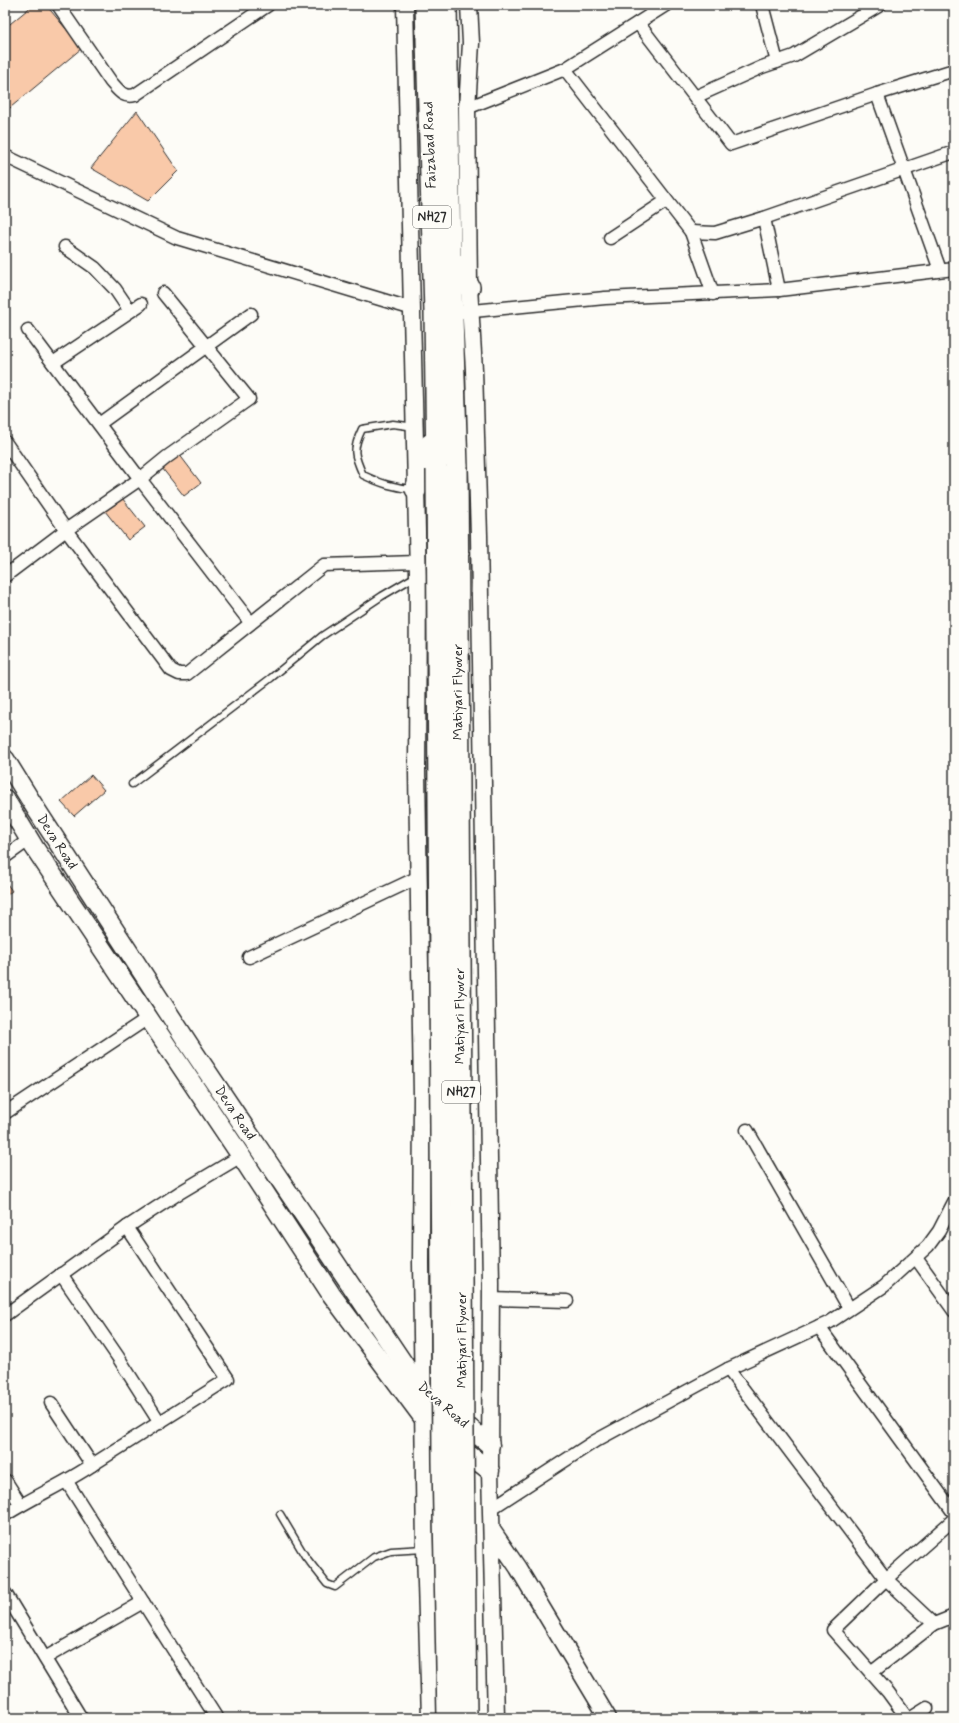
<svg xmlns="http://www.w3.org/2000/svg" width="959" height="1723" viewBox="0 0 959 1723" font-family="Mynerve,sans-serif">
<rect width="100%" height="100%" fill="#fdfcf7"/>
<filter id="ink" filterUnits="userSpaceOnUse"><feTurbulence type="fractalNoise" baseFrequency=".025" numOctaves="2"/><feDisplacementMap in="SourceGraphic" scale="8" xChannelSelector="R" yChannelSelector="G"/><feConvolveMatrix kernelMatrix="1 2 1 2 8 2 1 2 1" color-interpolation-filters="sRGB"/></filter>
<g filter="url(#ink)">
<!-- building -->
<g fill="#f9c9a9" stroke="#2b2b2b">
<path d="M 33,5 L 46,5 L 82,48 L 5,112 L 5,28 Z"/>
<path d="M 137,111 L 178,171 L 148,201 L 91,168 Z"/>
<path d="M 179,454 L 201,483 L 184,496 L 162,468 Z"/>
<path d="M 122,498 L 145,527 L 128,540 L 105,511 Z"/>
<path d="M 91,775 L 104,790 L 74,816 L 61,802 Z"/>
<path d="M 5,881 L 12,891 L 5,896 Z"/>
</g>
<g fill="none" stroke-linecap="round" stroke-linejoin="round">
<!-- service casing -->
<g stroke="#2b2b2b" stroke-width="9">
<g id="service">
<path d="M 413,489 C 394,488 380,483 363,475 C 354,455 352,450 362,429 L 393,424 L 415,427"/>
<path d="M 132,784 L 271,678 L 322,636 L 382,596 L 416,576"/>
<path d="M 280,1514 L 305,1556 L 327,1584 L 335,1587 L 374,1557 L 391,1551 L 424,1549"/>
</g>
</g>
<!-- minor casing -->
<g stroke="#2b2b2b" stroke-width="15">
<g id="minor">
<path d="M 58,5 L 111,82 C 119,91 123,98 135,95 L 268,5"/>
<path d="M 762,5 L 777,62"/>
<path d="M 638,23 L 731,144 L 877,94 L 954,70"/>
<path d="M 565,69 L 691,232 L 713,294"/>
<path d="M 877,94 L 940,270"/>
<path d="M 695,97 L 762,67 L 794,56 L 880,5"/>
<path d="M 467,108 L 565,69 L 666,5"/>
<path d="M 5,156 L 177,238 L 413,309"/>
<path d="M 764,218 L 779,290"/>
<path d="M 691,232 L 715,233 L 764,218 L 954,152"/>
<path d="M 610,238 L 666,201"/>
<path d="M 65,247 L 95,268 L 115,289 L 130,311"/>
<path d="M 163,293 L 249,399 L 167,457 L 140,479 L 250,622"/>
<path d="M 463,312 L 605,298 L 779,290 L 954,269"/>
<path d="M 53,363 L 141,304"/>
<path d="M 99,424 L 251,314"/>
<path d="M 5,442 L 66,530 L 140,479 L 28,330"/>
<path d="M 5,576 L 66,530 L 171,670 L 179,674 L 187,674 L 324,565 L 417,562"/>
<path d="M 5,857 L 30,839"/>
<path d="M 249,957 L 419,877"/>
<path d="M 5,1113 L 148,1018"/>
<path d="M 747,1130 L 849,1308"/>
<path d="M 916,1258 L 954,1311"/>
<path d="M 61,1274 L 118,1357 L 160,1423"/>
<path d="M 491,1299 L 567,1301"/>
<path d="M 5,1315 L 127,1227 L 179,1193 L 241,1156"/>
<path d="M 819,1327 L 954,1513"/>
<path d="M 728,1369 L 886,1579 L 833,1630 L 888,1692 L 907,1718"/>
<path d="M 92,1465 L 228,1379 L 127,1227"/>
<path d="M 5,1480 L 21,1505"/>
<path d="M 492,1508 L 595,1441 L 728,1369 L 830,1322 L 884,1286 L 928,1246 L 939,1231 L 954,1202"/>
<path d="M 5,1515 C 33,1497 64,1484 92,1465 L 51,1403"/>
<path d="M 5,1593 L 81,1718"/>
<path d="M 143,1602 L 216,1717"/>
<path d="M 934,1624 L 886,1579 L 954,1519"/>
<path d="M 45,1658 L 143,1602 L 67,1482"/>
<path d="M 871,1673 L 934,1624 L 954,1616"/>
<path d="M 911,1718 L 927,1708"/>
</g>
</g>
<!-- tertiary casing -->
<g stroke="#2b2b2b" stroke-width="19">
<g id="tertiary">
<path d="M 405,5 L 418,575 L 417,772 L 422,1095 L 421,1263 L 425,1549 L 430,1718"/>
<path d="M 469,5 L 471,43 L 467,108 L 469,287 L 474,370 L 479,535 L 491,1284 L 490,1471 L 496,1718"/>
<path d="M 492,1530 L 518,1568 L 608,1718"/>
</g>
</g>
<!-- secondary casing -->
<g stroke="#2b2b2b" stroke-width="21">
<g id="secondary">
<path d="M 5,759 L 36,809 L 190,1046 L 414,1379 L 424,1390 L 490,1445"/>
<path d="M 5,799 L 34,847 L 241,1156 L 331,1294 L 424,1419 L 490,1471"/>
</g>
</g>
<!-- trunk casing -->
<g stroke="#2b2b2b" stroke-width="24">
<g id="trunk">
<path d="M 426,5 L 435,313 L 437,470"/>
<path d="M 446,5 L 450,259 L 457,466"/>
<path d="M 450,259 L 469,287"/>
<path d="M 416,489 L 431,444"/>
</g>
</g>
<!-- service -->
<use href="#service" stroke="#fdfcf7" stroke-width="6"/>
<!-- minor -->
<use href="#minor" stroke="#fdfcf7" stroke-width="12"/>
<!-- tertiary -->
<use href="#tertiary" stroke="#fdfcf7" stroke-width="16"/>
<!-- secondary -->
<use href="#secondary" stroke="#fdfcf7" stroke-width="18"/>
<!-- trunk -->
<use href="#trunk" stroke="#fdfcf7" stroke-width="21"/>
<!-- trunk-bridge casing -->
<g stroke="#2b2b2b" stroke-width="24" stroke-linecap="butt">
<g id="trunk-bridge">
<path d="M 457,466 L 463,1435 L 466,1718"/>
<path d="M 437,470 L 443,1462 L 448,1718"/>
</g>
</g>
<!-- trunk-bridge -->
<use href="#trunk-bridge" stroke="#fdfcf7" stroke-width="21"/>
</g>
</g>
<g text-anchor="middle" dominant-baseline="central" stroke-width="4" stroke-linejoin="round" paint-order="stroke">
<!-- shield labels -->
<g fill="#fdfcf7" stroke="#6a6a68" stroke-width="1">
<rect x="413" y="206" width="38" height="22" rx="3"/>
<rect x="442" y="1081" width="38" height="22" rx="3"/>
</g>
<g font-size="13" font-weight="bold" fill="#2b2b2b">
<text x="432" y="217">NH27</text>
<text x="461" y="1092">NH27</text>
</g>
<!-- street labels -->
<g font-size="14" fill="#2b2b2b" stroke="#fdfcf7">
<text transform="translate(430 145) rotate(-92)">Faizabad Road</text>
<text transform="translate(458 692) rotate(-90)">Matiyari Flyover</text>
<text transform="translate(57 842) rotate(57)">Deva Road</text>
<text transform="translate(460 1016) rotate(-90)">Matiyari Flyover</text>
<text transform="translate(235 1113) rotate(56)">Deva Road</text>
<text transform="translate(462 1340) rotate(-90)">Matiyari Flyover</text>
<text transform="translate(443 1405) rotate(41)">Deva Road</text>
</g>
</g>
<!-- margin -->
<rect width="959" height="1723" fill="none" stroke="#fdfcf7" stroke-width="20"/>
<rect x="10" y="10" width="939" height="1703" fill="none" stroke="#2b2b2b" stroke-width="1.5" filter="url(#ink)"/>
</svg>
